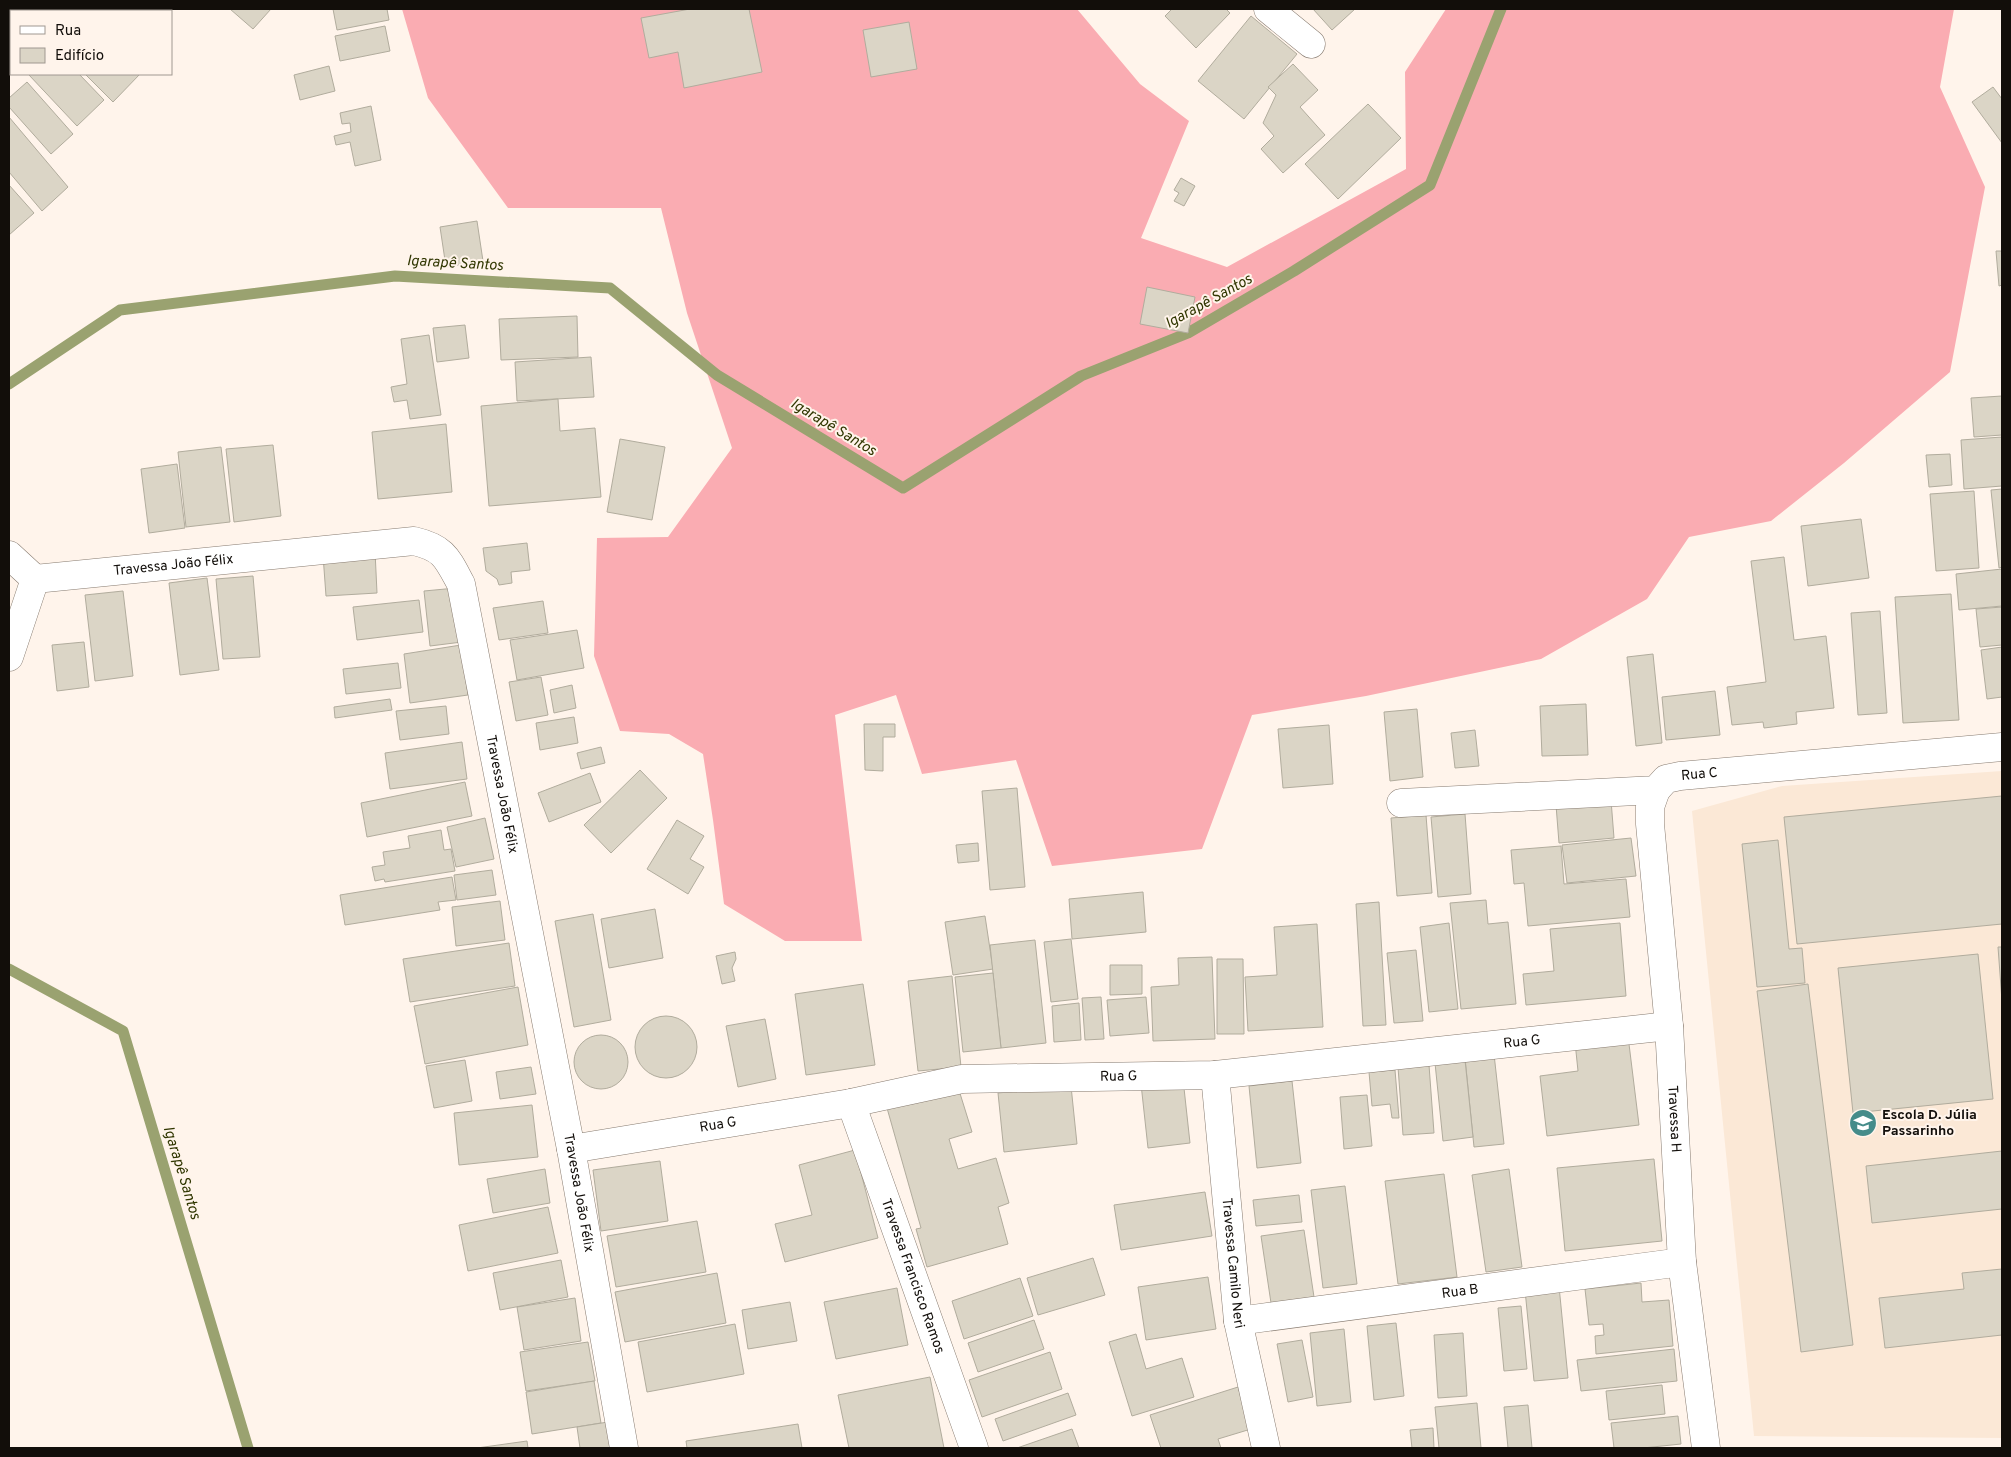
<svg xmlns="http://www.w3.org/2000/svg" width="2011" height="1457" viewBox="0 0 2011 1457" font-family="Overpass,sans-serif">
<rect width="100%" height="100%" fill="#fff4eb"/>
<!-- built -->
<path fill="#fbe8d6" d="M 2002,771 L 2002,1438 L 1754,1436 L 1692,811 L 1782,786 Z"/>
<!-- forest -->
<path fill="#faacb2" d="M 402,9 L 1077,9 L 1140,84 L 1189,121 L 1141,238 L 1227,267 L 1406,169 L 1405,72 L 1446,9 L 1954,9 L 1940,87 L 1985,187 L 1950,372 L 1844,463 L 1771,521 L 1689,537 L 1647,599 L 1541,659 L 1366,696 L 1252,715 L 1202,849 L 1052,866 L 1016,760 L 922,774 L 896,695 L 835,715 L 862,941 L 785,941 L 724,904 L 713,820 L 703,754 L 669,734 L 620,731 L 594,656 L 597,538 L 668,537 L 732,448 L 687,313 L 661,208 L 508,208 L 428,98 Z"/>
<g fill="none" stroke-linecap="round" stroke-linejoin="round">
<!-- stream -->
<g stroke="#9aa270" stroke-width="11">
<path d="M 9,384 L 120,310 L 395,276 L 610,288 L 717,375 L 903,488 L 1081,376 L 1188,333 L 1294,271 L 1430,185 L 1501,9"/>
<path d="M 9,969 L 123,1031 L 248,1448"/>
</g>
</g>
<!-- building -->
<g fill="#dbd5c6" stroke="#b1ac9d">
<path d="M 135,9 L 157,9 L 160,11 L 133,11 Z"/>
<path d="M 230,9 L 271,9 L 253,29 Z"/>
<path d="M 333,9 L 387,9 L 389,20 L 337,30 Z"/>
<path d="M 690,9 L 749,9 L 762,72 L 684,88 L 678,52 L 649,58 L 641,18 Z"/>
<path d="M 1172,9 L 1226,9 L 1230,13 L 1196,48 L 1165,16 Z"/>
<path d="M 1313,9 L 1355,9 L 1332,30 Z"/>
<path d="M 1251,16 L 1297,54 L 1244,119 L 1198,81 Z"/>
<path d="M 909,22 L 917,69 L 871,77 L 863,30 Z"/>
<path d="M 385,26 L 390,51 L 340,61 L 335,36 Z"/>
<path d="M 1293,64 L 1318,90 L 1300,107 L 1325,135 L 1283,173 L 1261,149 L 1274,136 L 1263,123 L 1276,95 L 1268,87 Z"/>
<path d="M 329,66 L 335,91 L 300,100 L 294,75 Z"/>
<path d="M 30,74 L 79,74 L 104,100 L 77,126 L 29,75 Z"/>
<path d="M 85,74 L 140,74 L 113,102 Z"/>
<path d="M 27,82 L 73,134 L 51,154 L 9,107 L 9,98 Z"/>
<path d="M 1993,87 L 2002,99 L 2002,143 L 1972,102 Z"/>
<path d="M 1368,104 L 1401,138 L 1338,199 L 1305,164 Z"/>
<path d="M 371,106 L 381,160 L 355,166 L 350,142 L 336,145 L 334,136 L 351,132 L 350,123 L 342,124 L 340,113 Z"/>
<path d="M 9,117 L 68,187 L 42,211 L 9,172 Z"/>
<path d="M 1181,178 L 1195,186 L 1184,206 L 1174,201 L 1179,193 L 1174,190 Z"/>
<path d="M 9,185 L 34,213 L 9,235 Z"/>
<path d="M 477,221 L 483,261 L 446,267 L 440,227 Z"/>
<path d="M 1996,251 L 2002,251 L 2002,285 L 1999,286 Z"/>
<path d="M 1147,287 L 1195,297 L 1188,333 L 1140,324 Z"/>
<path d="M 577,316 L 578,357 L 501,360 L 499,319 Z"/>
<path d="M 465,325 L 469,358 L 437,362 L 433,328 Z"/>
<path d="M 429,335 L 441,415 L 410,419 L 407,400 L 394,402 L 391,387 L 407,384 L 401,339 Z"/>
<path d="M 591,357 L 594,397 L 517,401 L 515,362 Z"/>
<path d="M 2002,396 L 2002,435 L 1974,437 L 1971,398 Z"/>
<path d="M 558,399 L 560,431 L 595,428 L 601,497 L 489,506 L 481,406 Z"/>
<path d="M 446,424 L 452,492 L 378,499 L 372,432 Z"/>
<path d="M 2002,437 L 2002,486 L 1964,489 L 1961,440 Z"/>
<path d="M 620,439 L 665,447 L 652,520 L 607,512 Z"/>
<path d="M 273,445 L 281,516 L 234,522 L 226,449 Z"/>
<path d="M 221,447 L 230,522 L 186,527 L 178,452 Z"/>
<path d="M 1950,454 L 1952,485 L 1929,487 L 1926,455 Z"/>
<path d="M 177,464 L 185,528 L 149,533 L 141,469 Z"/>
<path d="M 2002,489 L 2002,567 L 1999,568 L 1991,490 Z"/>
<path d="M 1974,491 L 1979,568 L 1936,571 L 1930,494 Z"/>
<path d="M 1861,519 L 1869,578 L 1808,586 L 1801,526 Z"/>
<path d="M 527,543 L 530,570 L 511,572 L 512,583 L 499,585 L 497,579 L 486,571 L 483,548 Z"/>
<path d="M 375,551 L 377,593 L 326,596 L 323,555 Z"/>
<path d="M 1784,557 L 1794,640 L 1826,636 L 1834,708 L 1796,712 L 1797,724 L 1764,728 L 1763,722 L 1732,725 L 1727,687 L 1766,682 L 1751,561 Z"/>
<path d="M 2002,569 L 2002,606 L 1959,610 L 1956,574 Z"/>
<path d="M 253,576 L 260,657 L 223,659 L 216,579 Z"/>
<path d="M 207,578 L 219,670 L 180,675 L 169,583 Z"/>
<path d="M 456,588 L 462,642 L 430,646 L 424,591 Z"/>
<path d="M 123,591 L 133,676 L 95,681 L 85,595 Z"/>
<path d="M 1951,594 L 1959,720 L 1903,723 L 1895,597 Z"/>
<path d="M 419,600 L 423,632 L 357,640 L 353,607 Z"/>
<path d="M 543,601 L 548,633 L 499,640 L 493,608 Z"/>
<path d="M 2002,607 L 2002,645 L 1980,647 L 1976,609 Z"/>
<path d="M 1880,611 L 1887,713 L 1858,715 L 1851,613 Z"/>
<path d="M 577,630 L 584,668 L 517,680 L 510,640 Z"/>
<path d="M 84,642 L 89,687 L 57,691 L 52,645 Z"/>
<path d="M 461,645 L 468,695 L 410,703 L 404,654 Z"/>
<path d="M 2002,647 L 2002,697 L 1987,699 L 1981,650 Z"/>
<path d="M 1653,654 L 1662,743 L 1636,746 L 1627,657 Z"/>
<path d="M 398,663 L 401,688 L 346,694 L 343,669 Z"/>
<path d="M 541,677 L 548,715 L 516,721 L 509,682 Z"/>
<path d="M 572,685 L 576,708 L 554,713 L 550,690 Z"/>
<path d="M 1715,691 L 1720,735 L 1666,740 L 1662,697 Z"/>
<path d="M 390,699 L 392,710 L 335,718 L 334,707 Z"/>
<path d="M 1586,704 L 1588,755 L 1542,756 L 1540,706 Z"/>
<path d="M 446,706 L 449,734 L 400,740 L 396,711 Z"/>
<path d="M 1417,709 L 1423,777 L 1390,781 L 1384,712 Z"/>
<path d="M 574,717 L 578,743 L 540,750 L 536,723 Z"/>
<path d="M 864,724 L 895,724 L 895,737 L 883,737 L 883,771 L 865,770 Z"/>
<path d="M 1329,725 L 1333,784 L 1283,788 L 1278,729 Z"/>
<path d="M 1475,730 L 1479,766 L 1455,768 L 1451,733 Z"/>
<path d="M 462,742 L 467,779 L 390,789 L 385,753 Z"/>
<path d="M 601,747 L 605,763 L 581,769 L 577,753 Z"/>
<path d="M 640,770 L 667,798 L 611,853 L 584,825 Z"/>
<path d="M 590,773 L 601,802 L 549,822 L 538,793 Z"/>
<path d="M 465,782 L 472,816 L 367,837 L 361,803 Z"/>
<path d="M 1017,788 L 1025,887 L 990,890 L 982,791 Z"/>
<path d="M 2002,796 L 2002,924 L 1797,944 L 1784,817 Z"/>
<path d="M 1611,800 L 1614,838 L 1559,843 L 1556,805 Z"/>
<path d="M 1465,814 L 1471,894 L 1438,897 L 1431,817 Z"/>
<path d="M 1426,815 L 1432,893 L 1397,896 L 1391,818 Z"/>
<path d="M 485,818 L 494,859 L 456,867 L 447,827 Z"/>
<path d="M 677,820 L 704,836 L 690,859 L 704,867 L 688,894 L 647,869 Z"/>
<path d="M 441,830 L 444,850 L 451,849 L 455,871 L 385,882 L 384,879 L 375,881 L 372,867 L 385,865 L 383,852 L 410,848 L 408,836 Z"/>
<path d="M 1631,838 L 1636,876 L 1567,883 L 1562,845 Z"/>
<path d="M 1778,840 L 1789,949 L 1802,948 L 1805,983 L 1757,987 L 1742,844 Z"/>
<path d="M 978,843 L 979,861 L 958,863 L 956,845 Z"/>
<path d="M 1561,846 L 1564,884 L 1626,879 L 1630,917 L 1528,926 L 1524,883 L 1514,884 L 1511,850 Z"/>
<path d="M 492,870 L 496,895 L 457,900 L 454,875 Z"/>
<path d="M 452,877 L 456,900 L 438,902 L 440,910 L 345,925 L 340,895 Z"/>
<path d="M 1143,892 L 1146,932 L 1072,939 L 1069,899 Z"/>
<path d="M 1486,900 L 1488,924 L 1508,922 L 1516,1004 L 1461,1009 L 1450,903 Z"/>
<path d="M 500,901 L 505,940 L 456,946 L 452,907 Z"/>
<path d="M 1379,902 L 1386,1025 L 1363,1026 L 1356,904 Z"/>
<path d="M 655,909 L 663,958 L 609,968 L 601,919 Z"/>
<path d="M 593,914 L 611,1020 L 574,1027 L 555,921 Z"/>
<path d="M 985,916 L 993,969 L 953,975 L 945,922 Z"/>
<path d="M 1449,923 L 1458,1009 L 1429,1012 L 1420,927 Z"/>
<path d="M 1620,923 L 1626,996 L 1526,1005 L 1523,974 L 1554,971 L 1550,929 Z"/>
<path d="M 1317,924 L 1323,1027 L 1248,1031 L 1245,977 L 1277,975 L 1274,927 Z"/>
<path d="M 1071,939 L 1078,999 L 1051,1002 L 1044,942 Z"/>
<path d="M 1035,940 L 1046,1043 L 1001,1048 L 990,945 Z"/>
<path d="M 509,943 L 515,986 L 410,1002 L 403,959 Z"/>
<path d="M 1998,947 L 2002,947 L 2002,1001 Z"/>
<path d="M 1416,950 L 1423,1021 L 1394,1023 L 1387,953 Z"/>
<path d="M 735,952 L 736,959 L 732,968 L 735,981 L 722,984 L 716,956 Z"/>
<path d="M 1978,954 L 1993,1099 L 1853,1113 L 1838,968 Z"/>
<path d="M 1212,957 L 1215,1039 L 1153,1041 L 1151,987 L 1179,985 L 1178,958 Z"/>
<path d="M 1217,959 L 1243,959 L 1244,1034 L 1217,1034 Z"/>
<path d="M 1110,965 L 1142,965 L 1142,994 L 1110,995 Z"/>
<path d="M 993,973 L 1001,1048 L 963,1052 L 955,977 Z"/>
<path d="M 952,976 L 961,1067 L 918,1071 L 908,981 Z"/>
<path d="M 863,984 L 875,1065 L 806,1075 L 795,994 Z"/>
<path d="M 1808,984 L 1853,1345 L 1801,1352 L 1757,991 Z"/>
<path d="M 518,987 L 528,1045 L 425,1064 L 414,1006 Z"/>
<path d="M 1101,997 L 1104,1039 L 1085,1040 L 1082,998 Z"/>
<path d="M 1146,997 L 1149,1033 L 1110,1036 L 1107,1000 Z"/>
<path d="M 1079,1003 L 1081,1040 L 1054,1042 L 1052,1006 Z"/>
<circle cx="666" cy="1047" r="31"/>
<path d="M 765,1019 L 776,1079 L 738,1087 L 726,1026 Z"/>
<circle cx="601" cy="1062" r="27"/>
<path d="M 1628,1036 L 1639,1125 L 1547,1136 L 1540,1076 L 1578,1071 L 1575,1042 Z"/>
<path d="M 1494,1054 L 1504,1144 L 1474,1147 L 1465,1058 Z"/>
<path d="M 465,1060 L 472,1101 L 434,1108 L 426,1066 Z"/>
<path d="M 1465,1060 L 1473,1137 L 1443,1141 L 1435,1063 Z"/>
<path d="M 1429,1065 L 1434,1133 L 1403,1135 L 1398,1067 Z"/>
<path d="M 531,1067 L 536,1094 L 500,1099 L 496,1072 Z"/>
<path d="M 1395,1070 L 1399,1118 L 1392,1118 L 1390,1104 L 1372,1106 L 1369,1072 Z"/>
<path d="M 1183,1079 L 1190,1143 L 1148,1148 L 1141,1084 Z"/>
<path d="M 1292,1081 L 1301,1163 L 1257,1168 L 1249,1086 Z"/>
<path d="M 1071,1086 L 1077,1144 L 1004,1152 L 998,1093 Z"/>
<path d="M 958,1087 L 972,1132 L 949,1139 L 958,1169 L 996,1158 L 1009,1203 L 998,1207 L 1008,1244 L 927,1267 L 916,1229 L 921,1228 L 887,1108 Z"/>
<path d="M 1367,1095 L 1372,1146 L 1344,1149 L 1340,1097 Z"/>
<path d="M 532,1105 L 538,1157 L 459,1165 L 454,1113 Z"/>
<path d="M 855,1150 L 878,1238 L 785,1262 L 775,1224 L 812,1215 L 799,1165 Z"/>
<path d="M 2002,1151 L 2002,1209 L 1872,1223 L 1866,1166 Z"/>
<path d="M 1654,1159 L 1662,1241 L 1565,1251 L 1557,1168 Z"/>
<path d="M 660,1161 L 668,1221 L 601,1231 L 593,1170 Z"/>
<path d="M 545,1169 L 550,1203 L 493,1213 L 487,1179 Z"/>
<path d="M 1509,1169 L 1522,1267 L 1486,1272 L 1472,1175 Z"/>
<path d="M 1444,1174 L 1457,1277 L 1398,1284 L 1385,1181 Z"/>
<path d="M 1345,1186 L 1357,1284 L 1323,1288 L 1311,1190 Z"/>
<path d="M 1205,1192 L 1212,1236 L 1121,1250 L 1114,1205 Z"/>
<path d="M 1299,1195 L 1302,1222 L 1256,1226 L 1253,1200 Z"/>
<path d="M 548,1207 L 558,1253 L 468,1271 L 459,1225 Z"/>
<path d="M 697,1221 L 706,1272 L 616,1287 L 607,1236 Z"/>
<path d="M 1304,1230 L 1314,1297 L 1271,1303 L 1261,1236 Z"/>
<path d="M 1093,1258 L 1105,1295 L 1038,1315 L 1027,1278 Z"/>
<path d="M 561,1260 L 568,1297 L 500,1310 L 493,1273 Z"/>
<path d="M 2002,1269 L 2002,1335 L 1885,1348 L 1879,1298 L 1964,1289 L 1962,1273 Z"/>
<path d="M 717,1273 L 726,1323 L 625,1342 L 615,1292 Z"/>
<path d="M 1208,1277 L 1216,1329 L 1146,1340 L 1138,1287 Z"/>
<path d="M 1020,1278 L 1033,1316 L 964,1339 L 952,1301 Z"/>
<path d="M 1641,1283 L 1642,1302 L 1669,1300 L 1673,1346 L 1596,1354 L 1595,1336 L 1604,1335 L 1603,1324 L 1589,1325 L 1585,1289 Z"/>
<path d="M 1559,1286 L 1568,1378 L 1534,1381 L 1525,1290 Z"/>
<path d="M 897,1288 L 908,1345 L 836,1359 L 824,1302 Z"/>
<path d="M 575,1298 L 581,1341 L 524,1350 L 517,1307 Z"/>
<path d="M 790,1302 L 797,1341 L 748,1349 L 742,1310 Z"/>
<path d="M 1521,1306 L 1527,1369 L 1504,1371 L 1498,1308 Z"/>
<path d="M 1034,1320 L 1044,1349 L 978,1372 L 968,1343 Z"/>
<path d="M 1396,1323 L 1404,1396 L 1374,1400 L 1367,1326 Z"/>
<path d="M 735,1324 L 744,1374 L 647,1392 L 638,1342 Z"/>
<path d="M 1344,1329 L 1351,1402 L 1317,1406 L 1310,1333 Z"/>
<path d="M 1463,1333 L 1467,1396 L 1438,1398 L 1434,1335 Z"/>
<path d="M 1136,1334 L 1146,1369 L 1182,1358 L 1194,1397 L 1132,1416 L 1109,1342 Z"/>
<path d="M 1302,1340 L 1313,1397 L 1288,1402 L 1277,1344 Z"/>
<path d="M 588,1342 L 595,1381 L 526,1391 L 520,1352 Z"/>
<path d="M 1674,1349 L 1677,1381 L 1581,1391 L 1577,1360 Z"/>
<path d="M 1050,1352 L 1062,1389 L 982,1417 L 969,1380 Z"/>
<path d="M 930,1377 L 944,1448 L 849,1448 L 838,1395 Z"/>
<path d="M 594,1381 L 601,1423 L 532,1434 L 526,1392 Z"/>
<path d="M 1662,1385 L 1665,1414 L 1609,1420 L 1606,1391 Z"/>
<path d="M 1238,1387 L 1251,1429 L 1218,1439 L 1221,1448 L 1161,1448 L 1150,1415 Z"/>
<path d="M 1068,1393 L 1076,1415 L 1003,1441 L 995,1419 Z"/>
<path d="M 1477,1403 L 1481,1448 L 1439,1448 L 1435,1407 Z"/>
<path d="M 1528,1405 L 1532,1448 L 1508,1448 L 1504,1407 Z"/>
<path d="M 1678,1416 L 1681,1444 L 1643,1448 L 1614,1448 L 1611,1423 Z"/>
<path d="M 608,1422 L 612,1448 L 580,1448 L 577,1427 Z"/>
<path d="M 798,1424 L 802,1448 L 687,1448 L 686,1441 Z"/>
<path d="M 1433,1428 L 1434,1448 L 1412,1448 L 1410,1430 Z"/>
<path d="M 1072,1429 L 1079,1448 L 1017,1448 Z"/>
<path d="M 527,1441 L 528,1448 L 477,1448 Z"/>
</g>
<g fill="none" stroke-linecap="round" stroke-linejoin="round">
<!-- minor casing -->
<g stroke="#877b70" stroke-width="29">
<g id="minor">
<path d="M 1268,9 L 1311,44"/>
<path d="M 42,11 L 44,9"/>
<path d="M 9,47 L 11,45"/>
<path d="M 9,555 L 35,579"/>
<path id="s1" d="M 35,579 L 414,541 C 444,548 447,558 461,584 L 571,1149 L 624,1448"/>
<path d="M 9,657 L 35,579"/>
<path id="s2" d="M 1656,790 L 1650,807 L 1650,824 L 1669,1026 L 1682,1262 L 1706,1448"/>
<path id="s3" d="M 1401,803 L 1656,790 L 1666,779 L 1680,776 L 2002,747"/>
<path id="s4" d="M 1215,1075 L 1238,1321 L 1266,1448"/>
<path id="s5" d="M 851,1103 L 974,1448"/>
<path id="s6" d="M 571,1149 L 851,1103 L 962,1079 L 1215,1075 L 1669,1026"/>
<path id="s7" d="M 1238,1321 L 1682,1262"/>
</g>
</g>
<!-- minor -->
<use href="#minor" stroke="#fff" stroke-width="28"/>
</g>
<!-- icons -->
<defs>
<g id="school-disc" transform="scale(1.4375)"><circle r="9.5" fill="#458c8a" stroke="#fff4eb"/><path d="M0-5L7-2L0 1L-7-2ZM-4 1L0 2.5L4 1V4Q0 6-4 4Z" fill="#fff"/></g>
</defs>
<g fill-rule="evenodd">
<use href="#school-disc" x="1863" y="1123"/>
</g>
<g text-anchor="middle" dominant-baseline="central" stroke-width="4" stroke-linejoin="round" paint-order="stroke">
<!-- street labels -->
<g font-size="14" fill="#120e0a" stroke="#fff4eb">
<text stroke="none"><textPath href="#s1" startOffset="139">Travessa João Félix</textPath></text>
<text stroke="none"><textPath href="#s3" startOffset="304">Rua C</textPath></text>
<text stroke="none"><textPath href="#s1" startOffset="662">Travessa João Félix</textPath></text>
<text stroke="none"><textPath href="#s6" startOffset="959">Rua G</textPath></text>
<text stroke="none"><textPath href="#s6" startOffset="554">Rua G</textPath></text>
<text stroke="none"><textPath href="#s2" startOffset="331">Travessa H</textPath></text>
<text stroke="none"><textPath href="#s6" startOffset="149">Rua G</textPath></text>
<text stroke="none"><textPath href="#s1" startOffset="1068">Travessa João Félix</textPath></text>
<text stroke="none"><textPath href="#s4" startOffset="189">Travessa Camilo Neri</textPath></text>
<text stroke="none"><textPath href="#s5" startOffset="184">Travessa Francisco Ramos</textPath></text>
<text stroke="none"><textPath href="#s7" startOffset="224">Rua B</textPath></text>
</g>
<!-- poi labels -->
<g font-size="14" font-weight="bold" fill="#120e0a" stroke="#fff4eb" text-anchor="start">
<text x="1882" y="1115">Escola D. Júlia<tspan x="1882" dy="16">Passarinho</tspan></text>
</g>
<!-- water labels -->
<g font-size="15" font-style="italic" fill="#303600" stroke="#fff4eb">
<text transform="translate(455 264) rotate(3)">Igarapê Santos</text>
<text transform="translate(1209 302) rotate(-29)">Igarapê Santos</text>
<text transform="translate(833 428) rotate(31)">Igarapê Santos</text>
<text transform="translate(181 1173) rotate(73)">Igarapê Santos</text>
</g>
</g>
<!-- border -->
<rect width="2011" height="1457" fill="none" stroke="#120e0a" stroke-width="20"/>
<!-- legend -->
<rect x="10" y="10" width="162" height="65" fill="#fff4eb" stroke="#a09891"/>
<rect x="20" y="26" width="25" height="8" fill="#ffffff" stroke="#a09891"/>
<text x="55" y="35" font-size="15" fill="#120e0a">Rua</text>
<rect x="20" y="48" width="25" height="15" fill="#dbd5c6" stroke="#a09891"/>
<text x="55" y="60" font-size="15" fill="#120e0a">Edifício</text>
</svg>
